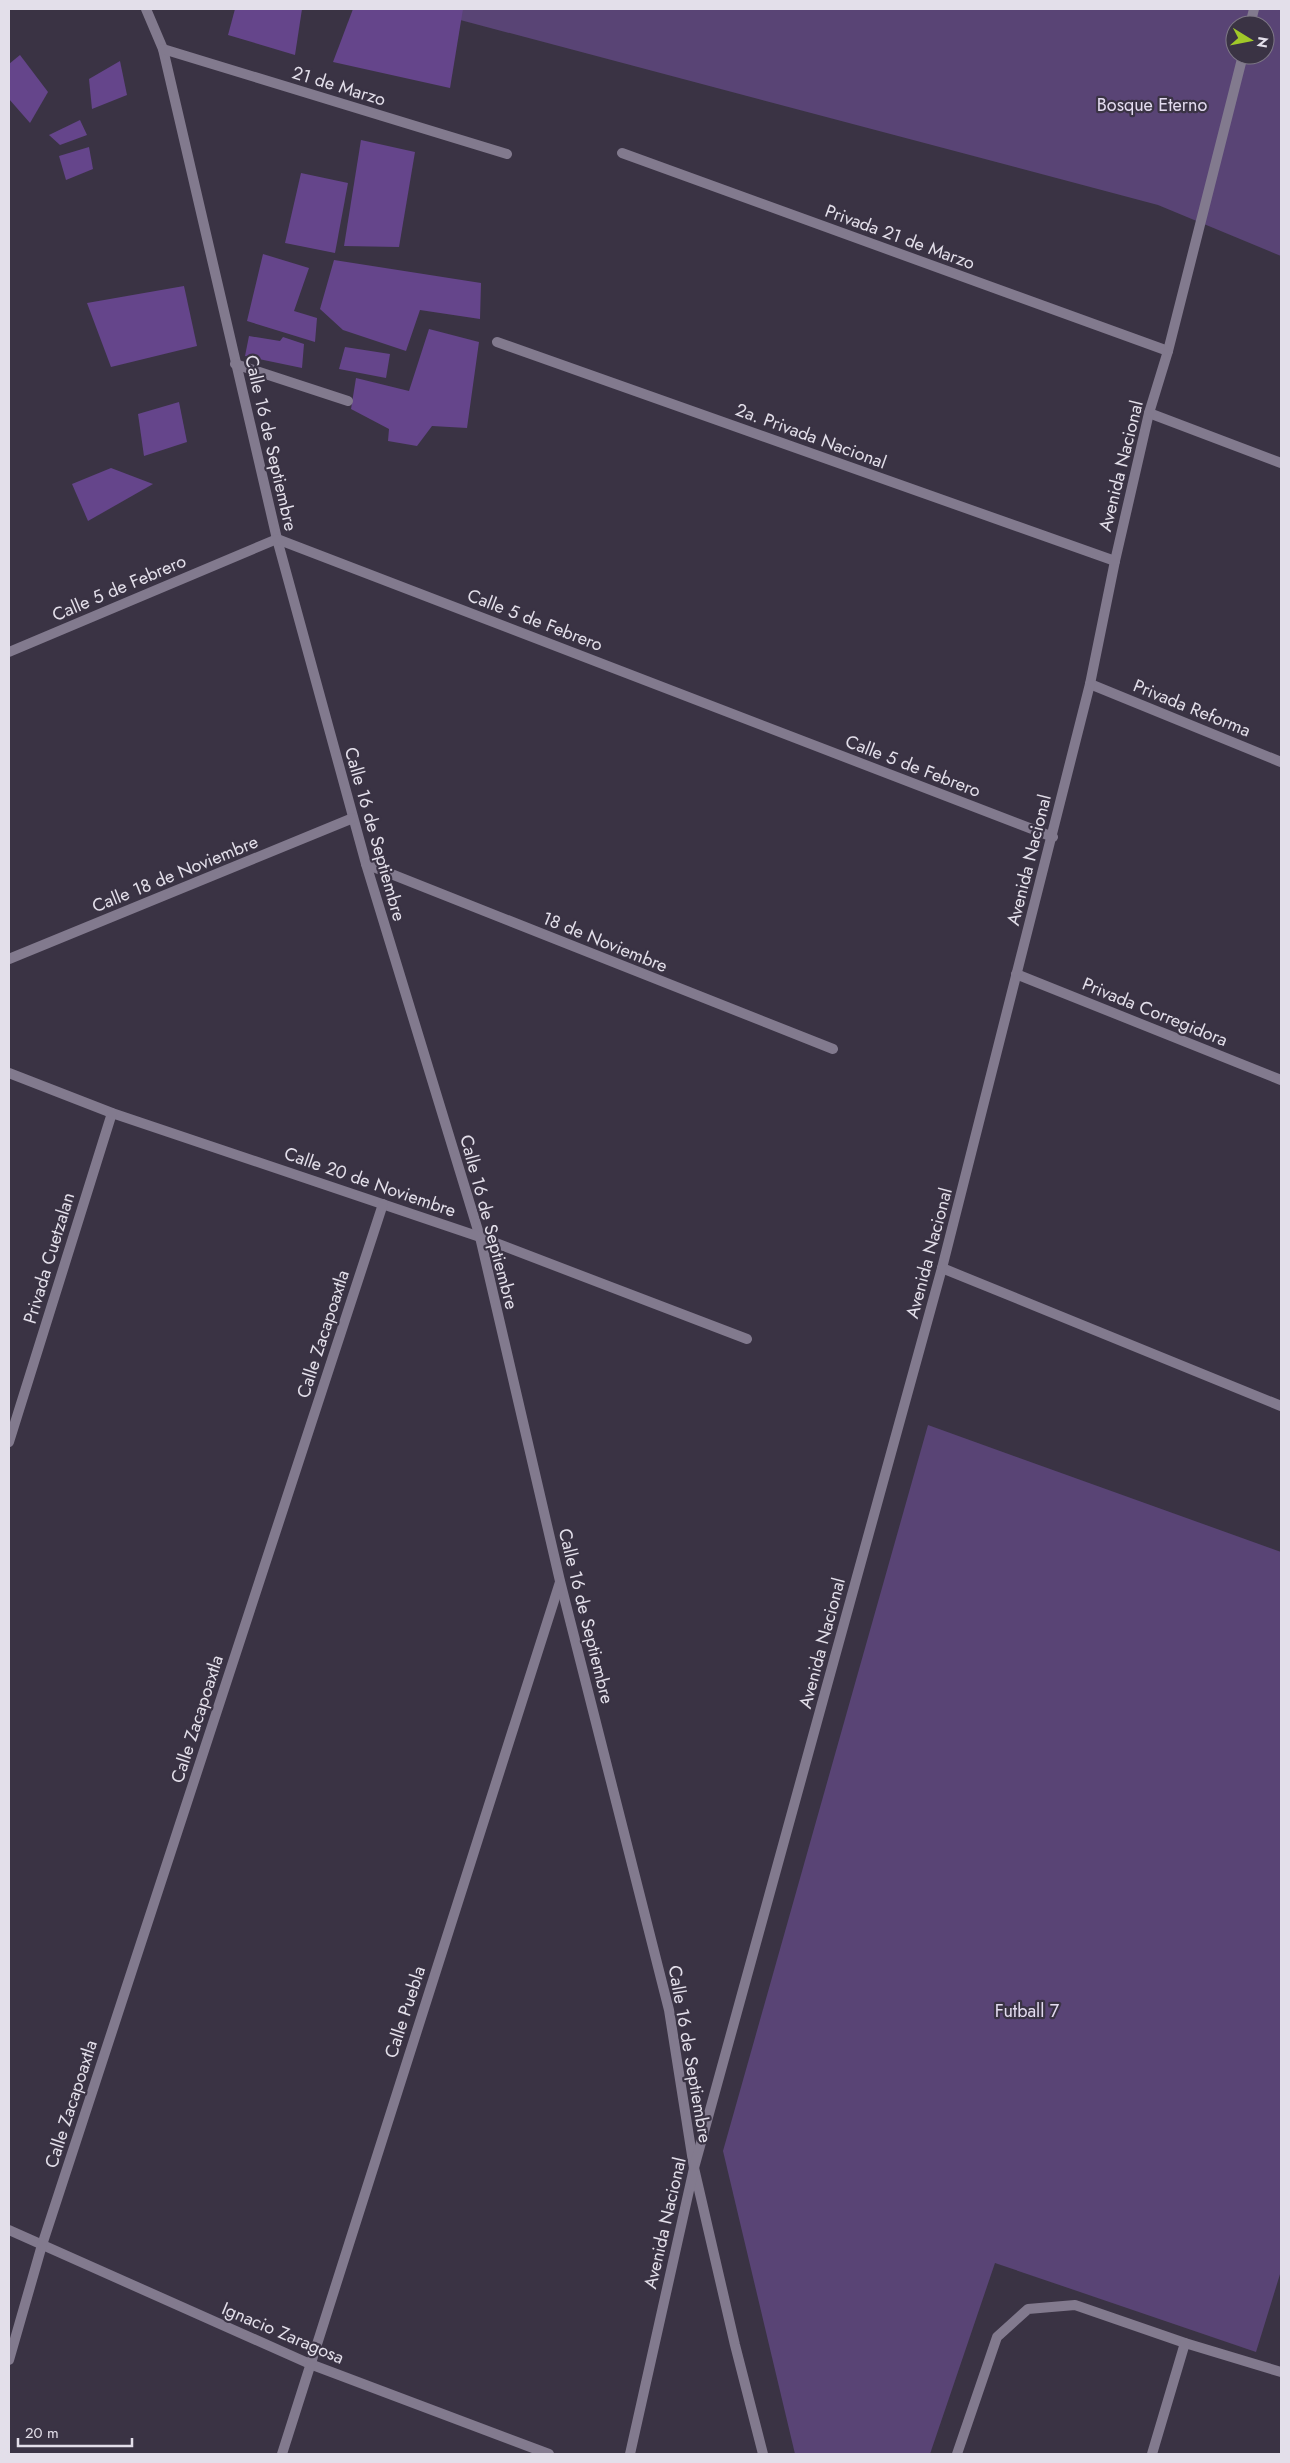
<svg xmlns="http://www.w3.org/2000/svg" width="1290" height="2463" viewBox="0 0 1290 2463" font-family="Jost,sans-serif">
<rect width="100%" height="100%" fill="#3a3344"/>
<!-- green -->
<g fill="#594475" fill-rule="evenodd">
<path d="M 419,9 L 1281,9 L 1281,256 L 1158,205 ZM 1235,25 L 1265,25 L 1265,55 L 1235,55 Z"/>
<path d="M 928,1425 L 1281,1552 L 1281,2271 L 1256,2352 L 995,2263 L 930,2454 L 795,2454 L 723,2151 Z"/>
</g>
<!-- building -->
<g fill="#65458b">
<path d="M 235,9 L 302,9 L 295,55 L 228,35 Z"/>
<path d="M 353,9 L 463,9 L 450,88 L 333,62 Z"/>
<path d="M 20,55 L 48,92 L 30,123 L 9,99 L 9,64 Z"/>
<path d="M 120,61 L 127,95 L 92,109 L 89,79 Z"/>
<path d="M 80,120 L 87,135 L 60,145 L 49,135 Z"/>
<path d="M 361,140 L 415,152 L 399,247 L 344,246 Z"/>
<path d="M 89,147 L 93,169 L 66,180 L 59,156 Z"/>
<path d="M 301,173 L 348,183 L 335,253 L 285,243 Z"/>
<path d="M 263,254 L 309,268 L 294,311 L 317,318 L 315,342 L 247,321 Z"/>
<path d="M 334,260 L 481,283 L 480,319 L 420,310 L 406,351 L 343,330 L 320,309 Z"/>
<path d="M 184,286 L 197,346 L 111,367 L 87,303 Z"/>
<path d="M 429,329 L 479,342 L 467,428 L 432,426 L 417,446 L 388,441 L 389,429 L 351,409 L 356,378 L 409,391 Z"/>
<path d="M 249,336 L 280,341 L 283,337 L 304,344 L 302,368 L 245,356 Z"/>
<path d="M 345,347 L 390,354 L 386,378 L 339,369 Z"/>
<path d="M 179,402 L 187,442 L 144,456 L 138,414 Z"/>
<path d="M 111,468 L 153,484 L 88,521 L 72,484 Z"/>
</g>
<g fill="none" stroke-linecap="round" stroke-linejoin="round">
<!-- street -->
<g stroke="#827a8e" stroke-width="10">
<path d="M 146,9 L 163,49 L 277,539 L 366,864 L 480,1237 L 560,1581 L 669,2010 L 694,2168 L 735,2345 L 763,2454"/>
<path d="M 1250,25 L 1254,9"/>
<path d="M 163,49 L 507,154"/>
<path d="M 622,153 L 1168,351"/>
<path d="M 497,342 L 1115,561"/>
<path d="M 235,364 L 348,401"/>
<path d="M 1149,413 L 1281,463"/>
<path d="M 9,652 L 277,539 L 1053,837"/>
<path d="M 1090,684 L 1281,762"/>
<path d="M 366,864 L 833,1049"/>
<path d="M 9,959 L 353,818"/>
<path d="M 1016,974 L 1281,1080"/>
<path d="M 9,1073 L 112,1113 L 480,1237 L 747,1339"/>
<path d="M 942,1268 L 1281,1406"/>
<path d="M 9,1442 L 112,1113"/>
<path d="M 9,2230 L 310,2364 L 549,2454"/>
<path d="M 9,2360 L 42,2245 L 383,1204"/>
<path d="M 282,2454 L 560,1582"/>
<path d="M 630,2454 L 694,2168 L 942,1268 L 1090,684 L 1115,561 L 1149,413 L 1168,351 L 1243,55"/>
<path d="M 957,2454 L 997,2337 L 1028,2309 L 1075,2305 L 1185,2343 L 1281,2372"/>
<path d="M 1152,2454 L 1185,2343"/>
</g>
</g>
<g text-anchor="middle" dominant-baseline="central" stroke-width="4.5" stroke-linejoin="round" paint-order="stroke">
<!-- street labels -->
<g font-size="18" fill="#e3dfea" stroke="#3a3344">
<text transform="translate(339 86) rotate(17)">21 de Marzo</text>
<text transform="translate(900 237) rotate(20)">Privada 21 de Marzo</text>
<text transform="translate(811 436) rotate(20)">2a. Privada Nacional</text>
<text transform="translate(271 443) rotate(77)">Calle 16 de Septiembre</text>
<text transform="translate(1121 466) rotate(-76)">Avenida Nacional</text>
<text transform="translate(119 588) rotate(-23)">Calle 5 de Febrero</text>
<text transform="translate(535 620) rotate(21)">Calle 5 de Febrero</text>
<text transform="translate(1192 708) rotate(22)">Privada Reforma</text>
<text transform="translate(913 766) rotate(21)">Calle 5 de Febrero</text>
<text transform="translate(375 834) rotate(74)">Calle 16 de Septiembre</text>
<text transform="translate(1029 860) rotate(-76)">Avenida Nacional</text>
<text transform="translate(175 874) rotate(-22)">Calle 18 de Noviembre</text>
<text transform="translate(605 942) rotate(22)">18 de Noviembre</text>
<text transform="translate(1155 1012) rotate(22)">Privada Corregidora</text>
<text transform="translate(370 1182) rotate(19)">Calle 20 de Noviembre</text>
<text transform="translate(489 1222) rotate(75)">Calle 16 de Septiembre</text>
<text transform="translate(929 1253) rotate(-75)">Avenida Nacional</text>
<text transform="translate(49 1258) rotate(-73)">Privada Cuetzalan</text>
<text transform="translate(323 1334) rotate(-72)">Calle Zacapoaxtla</text>
<text transform="translate(586 1616) rotate(76)">Calle 16 de Septiembre</text>
<text transform="translate(822 1643) rotate(-75)">Avenida Nacional</text>
<text transform="translate(197 1719) rotate(-72)">Calle Zacapoaxtla</text>
<text transform="translate(405 2012) rotate(-72)">Calle Puebla</text>
<text transform="translate(690 2054) rotate(80)">Calle 16 de Septiembre</text>
<text transform="translate(71 2104) rotate(-72)">Calle Zacapoaxtla</text>
<text transform="translate(665 2223) rotate(-77)">Avenida Nacional</text>
<text transform="translate(283 2333) rotate(23)">Ignacio Zaragosa</text>
</g>
<!-- park labels -->
<g font-size="18" fill="#e4dcf0" stroke="#3a3344">
<text x="1152" y="105">Bosque Eterno</text>
<text x="1027" y="2011">Futball 7</text>
</g>
</g>
<!-- border -->
<rect width="1290" height="2463" fill="none" stroke="#e3dfea" stroke-width="20"/>
<!-- north arrow -->
<g transform="translate(1250 40) rotate(100)"><circle r="24" fill="#3a3344" stroke="#7e7886"/>
<path d="M0-4L9 19L0 12L-9 19Z" fill="#a1c929"/>
<text y="-8" font-size="14" font-weight="bold" text-anchor="middle" fill="#e3dfea">N</text>
</g>
<!-- scale -->
<path d="M18 2438v8h114v-8" fill="none" stroke="#e3dfea" stroke-width="2.5"/>
<text x="25" y="2438" font-size="15" fill="#e3dfea" stroke="#3a3344" stroke-width="4" paint-order="stroke">20 m</text>
</svg>
